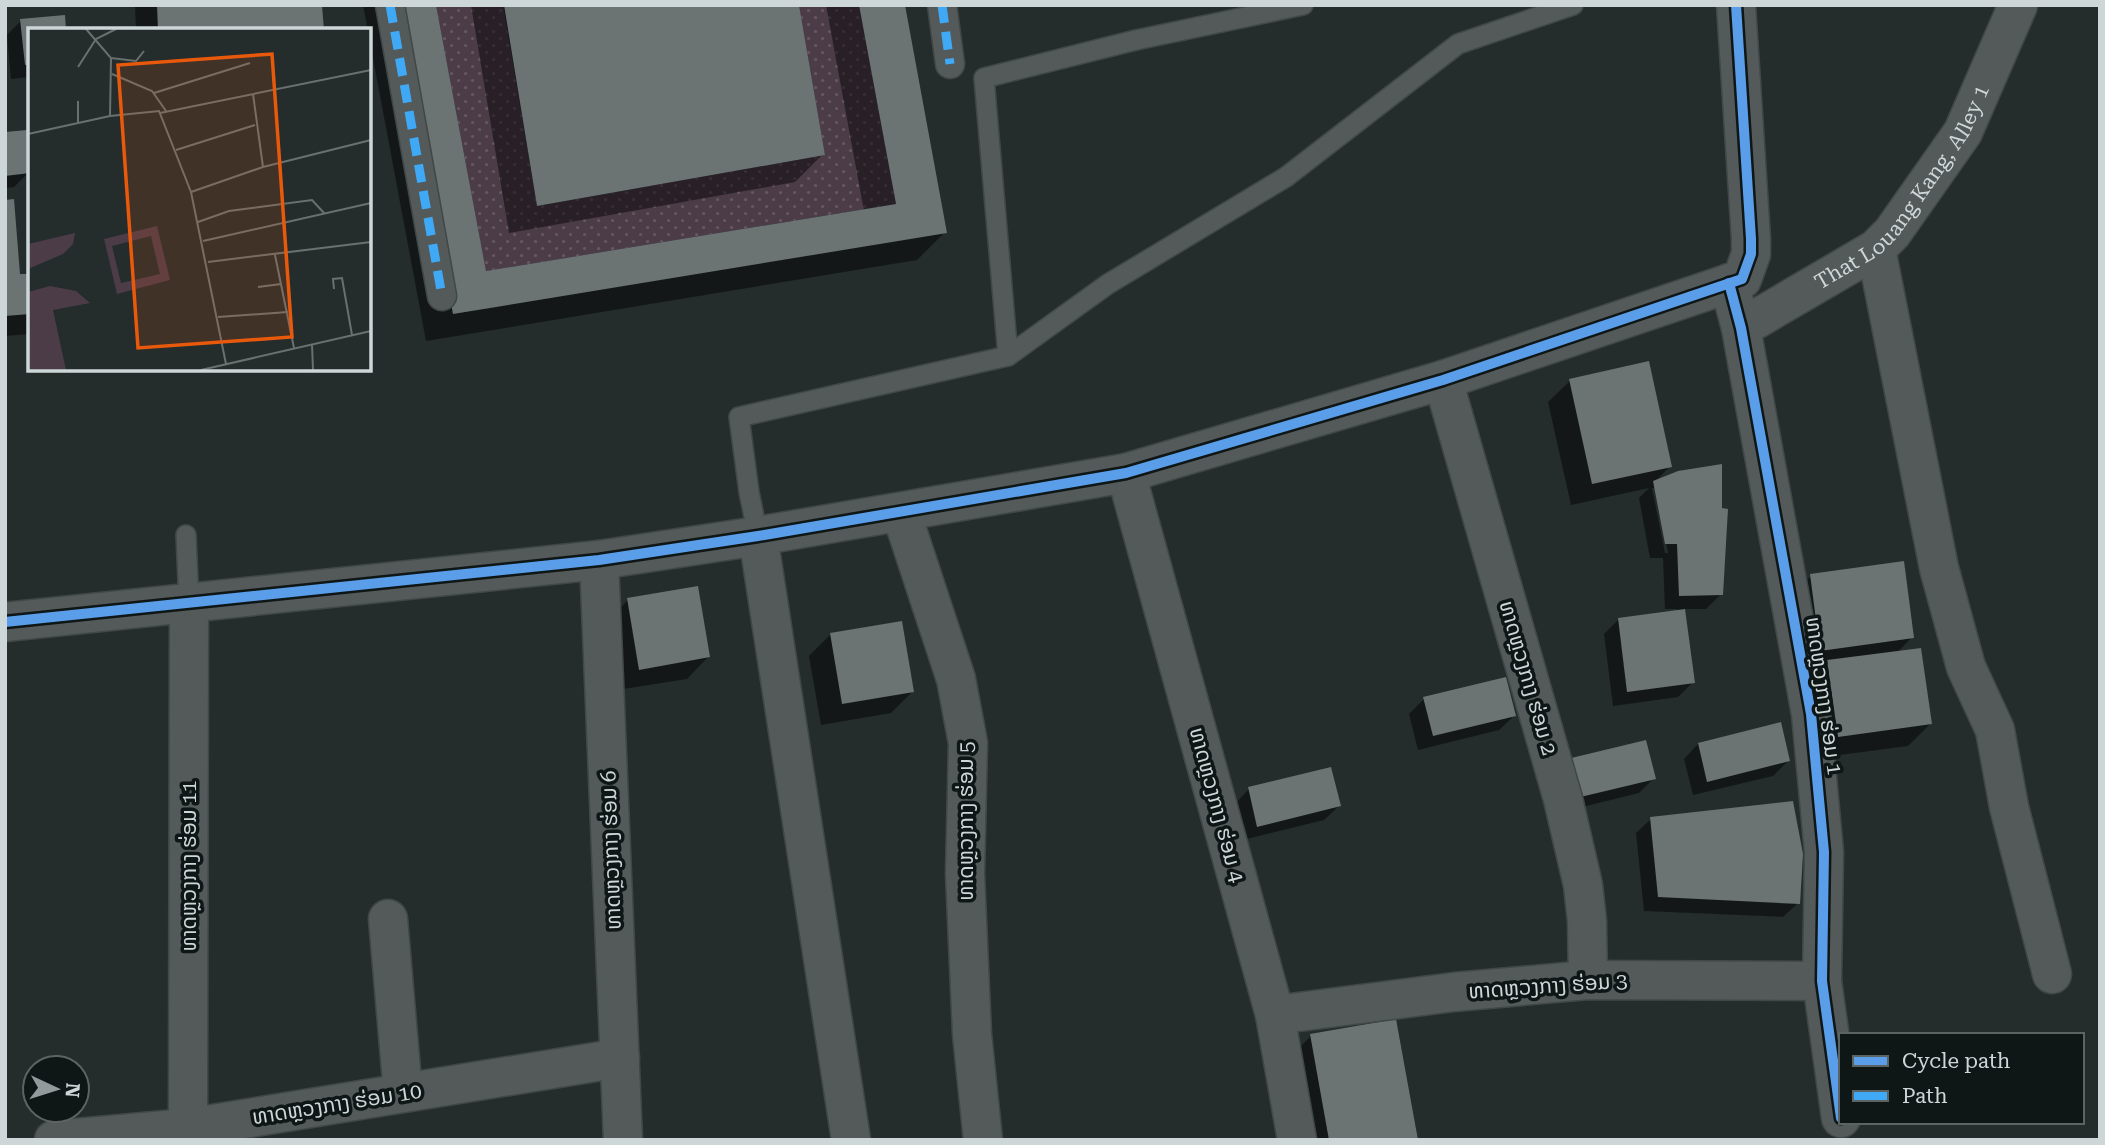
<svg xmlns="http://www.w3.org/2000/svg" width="2105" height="1145" viewBox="0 0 2105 1145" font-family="'Roboto Serif','Noto Sans Lao',serif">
<defs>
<pattern id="garden-dots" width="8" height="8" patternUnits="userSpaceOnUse" patternTransform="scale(1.75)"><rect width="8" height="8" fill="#4c3c48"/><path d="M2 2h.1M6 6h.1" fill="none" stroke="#655762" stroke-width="1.8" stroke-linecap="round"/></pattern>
</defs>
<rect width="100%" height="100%" fill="#242c2c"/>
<!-- garden -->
<path fill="url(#garden-dots)" d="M 436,5 L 503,5 L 537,206 L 825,155 L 799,5 L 859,5 L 896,204 L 486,271 Z"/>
<!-- shadow -->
<g fill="#0007" fill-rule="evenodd">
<path d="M 135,5 L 320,5 L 323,30 L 136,30 Z"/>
<path d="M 363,5 L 434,5 L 484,273 L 864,211 L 826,5 L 903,5 L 945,232 L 917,260 L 426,341 Z"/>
<path d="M 471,5 L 797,5 L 823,154 L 795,182 L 509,233 Z"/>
<path d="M 21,21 L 30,30 L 30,77 L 11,79 L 7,35 Z"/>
<path d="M 5,134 L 29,172 L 14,187 L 5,188 Z"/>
<path d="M 5,201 L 18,276 L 30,275 L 30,334 L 5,336 Z"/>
<path d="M 1570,381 L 1670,466 L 1654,483 L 1721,594 L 1706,609 L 1684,609 L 1693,682 L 1678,697 L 1613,706 L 1604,634 L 1619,619 L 1677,612 L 1677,609 L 1665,609 L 1663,558 L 1650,558 L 1639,498 L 1649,488 L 1571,505 L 1548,402 ZM 1652,488 L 1656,488 L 1668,553 L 1665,553 Z"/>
<path d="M 1811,576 L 1912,637 L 1897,653 L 1930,724 L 1908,746 L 1817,758 L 1789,597 Z"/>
<path d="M 628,600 L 708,657 L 687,679 L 617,690 L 606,622 Z"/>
<path d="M 831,634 L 912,692 L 891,713 L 821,725 L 809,656 Z"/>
<path d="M 1424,699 L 1514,716 L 1499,730 L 1418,750 L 1409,714 Z"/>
<path d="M 1698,744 L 1788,761 L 1773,776 L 1693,795 L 1684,759 Z"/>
<path d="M 1549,776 L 1654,778 L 1639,793 L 1558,813 Z"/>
<path d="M 1249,789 L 1339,806 L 1324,820 L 1243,840 L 1235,804 Z"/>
<path d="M 1651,819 L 1798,903 L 1783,917 L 1644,911 L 1636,833 Z"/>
<path d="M 1311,1036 L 1417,1140 L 1304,1140 L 1289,1058 Z"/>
</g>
<!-- building -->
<g fill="#6c7373">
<path d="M 157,5 L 322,5 L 324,30 L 158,30 Z"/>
<path d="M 396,5 L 436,5 L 486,271 L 896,204 L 859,5 L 905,5 L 947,233 L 453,314 Z"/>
<path d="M 504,5 L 799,5 L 825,155 L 537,206 Z"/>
<path d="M 65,15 L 66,30 L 30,30 L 30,64 L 25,65 L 20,19 Z"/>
<path d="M 27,130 L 30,173 L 5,176 L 5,132 Z"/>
<path d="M 14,199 L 20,274 L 30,274 L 30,314 L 5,316 L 5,200 Z"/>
<path d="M 1649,361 L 1672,467 L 1592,484 L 1569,379 Z"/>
<path d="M 1722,464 L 1722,508 L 1728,509 L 1723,595 L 1679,596 L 1677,544 L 1665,544 L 1653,481 L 1678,471 Z"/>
<path d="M 1904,561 L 1914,638 L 1820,651 L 1810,574 Z"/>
<path d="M 698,586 L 710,657 L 639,670 L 627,598 Z"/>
<path d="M 1685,609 L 1695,683 L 1627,692 L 1618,618 Z"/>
<path d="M 902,621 L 914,692 L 842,704 L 830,633 Z"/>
<path d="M 1921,648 L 1932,724 L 1838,737 L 1827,660 Z"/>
<path d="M 1506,677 L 1516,716 L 1433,736 L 1423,697 Z"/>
<path d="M 1781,722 L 1790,761 L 1707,782 L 1698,743 Z"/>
<path d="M 1646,740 L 1656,779 L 1572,799 L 1563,760 Z"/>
<path d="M 1331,767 L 1341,806 L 1257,827 L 1248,787 Z"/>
<path d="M 1793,801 L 1803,854 L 1800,904 L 1658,897 L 1650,817 Z"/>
<path d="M 1396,1019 L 1418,1140 L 1329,1140 L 1310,1034 Z"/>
</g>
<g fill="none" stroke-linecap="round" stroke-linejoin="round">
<!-- service casing -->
<g stroke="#404747" stroke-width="22">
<g id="service">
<path d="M 1008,356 L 984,78 L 1136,40 L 1303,5"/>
<path d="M 186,535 L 189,604"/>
<path d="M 758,536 L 749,492 L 739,417 L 1008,356 L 1108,284 L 1286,177 L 1458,44 L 1573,5"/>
</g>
</g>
<!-- pedestrian casing -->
<g stroke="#404747" stroke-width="31">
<g id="pedestrian">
<path d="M 390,5 L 442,296"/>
<path d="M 942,5 L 950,64"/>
</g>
</g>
<!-- minor casing -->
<g stroke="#404747" stroke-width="41">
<g id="minor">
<path d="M 1876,249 L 1939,568 L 1966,667 L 1995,730 L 2009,807 L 2052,974"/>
<path d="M 1729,283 L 1741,328 L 1811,714 L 1824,852 L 1822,981 L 1841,1118"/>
<path id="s1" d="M 1741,328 L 1876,249 L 1892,233 L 1963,132 L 2018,5"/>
<path d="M 1443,380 L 1563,799 L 1583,885 L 1587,921 L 1588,980"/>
<path d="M 1126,473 L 1275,1015 L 1297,1140"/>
<path d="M 901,512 L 956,679 L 968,743 L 965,874 L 972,1034 L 983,1140"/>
<path d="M 758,536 L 851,1140"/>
<path d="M 599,560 L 623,1140"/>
<path d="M 5,622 L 599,560 L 758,536 L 1126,473 L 1443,380 L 1742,279 L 1751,254 L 1751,239 L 1736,5"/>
<path d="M 388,919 L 403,1093"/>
<path d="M 1275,1015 L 1454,992 L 1588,980 L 1822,981"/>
<path d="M 188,1128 L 189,604"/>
<path d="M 54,1140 L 188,1128 L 620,1058"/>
</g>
</g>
<!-- service -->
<use href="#service" stroke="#545959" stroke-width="19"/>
<!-- pedestrian -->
<use href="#pedestrian" stroke="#545959" stroke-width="28"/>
<!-- minor -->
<use href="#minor" stroke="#545959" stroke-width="38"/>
<!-- quiet -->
<g stroke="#3fa9f5" stroke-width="9" stroke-dasharray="18 9" stroke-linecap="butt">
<path d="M 390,5 L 442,296"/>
<path d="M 942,5 L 950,64"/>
</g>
<!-- cycleway casing -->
<g stroke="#0f1616" stroke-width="15">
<g id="cycleway">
<path d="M 1729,283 L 1741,328 L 1811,714 L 1824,852 L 1822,981 L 1841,1118"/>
<path d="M 5,622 L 599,560 L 758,536 L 1126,473 L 1443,380 L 1742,279 L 1751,254 L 1751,239 L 1736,5"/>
</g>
</g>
<!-- cycleway -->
<use href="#cycleway" stroke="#5a9eea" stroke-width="10"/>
</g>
<g text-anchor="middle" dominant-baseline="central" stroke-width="7" stroke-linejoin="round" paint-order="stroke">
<!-- street labels -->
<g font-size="21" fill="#ced7d7" stroke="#0f1616">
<text stroke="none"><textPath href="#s1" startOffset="220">That Louang Kang, Alley 1</textPath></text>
<text transform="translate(1528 678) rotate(74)">ທາດຫຼວງກາງ ຮ່ອມ 2</text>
<text transform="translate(1824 696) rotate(82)">ທາດຫຼວງກາງ ຮ່ອມ 1</text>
<text transform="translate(1217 805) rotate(75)">ທາດຫຼວງກາງ ຮ່ອມ 4</text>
<text transform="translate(966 821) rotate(-90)">ທາດຫຼວງກາງ ຮ່ອມ 5</text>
<text transform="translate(611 850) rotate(-92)">ທາດຫຼວງກາງ ຮ່ອມ 6</text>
<text transform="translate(189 866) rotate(-90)">ທາດຫຼວງກາງ ຮ່ອມ 11</text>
<text transform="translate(1548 986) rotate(-4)">ທາດຫຼວງກາງ ຮ່ອມ 3</text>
<text transform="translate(337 1104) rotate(-9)">ທາດຫຼວງກາງ ຮ່ອມ 10</text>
</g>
</g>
<!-- overview -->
<g transform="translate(28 28)">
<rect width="343" height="343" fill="#242c2c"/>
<path d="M 129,198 L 142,252 L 89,266 L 76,211 ZM 123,208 L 132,246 L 93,255 L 84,218 ZM 47,205 L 45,216 L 35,226 L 0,241 L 0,216 ZM 22,258 L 48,263 L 62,275 L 25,282 L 38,342 L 0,342 L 0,264 Z" fill="#4c3c48" fill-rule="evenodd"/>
<path fill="none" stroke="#687070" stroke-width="2" d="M 58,1 L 83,30 L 82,88M 83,30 L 108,33 L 116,23M 50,39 L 68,11 L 88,1M 84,46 L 124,63 L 138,83M 126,65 L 222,35M 225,66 L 235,139M 50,73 L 50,95M 132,85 L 343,42M 0,106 L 82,88 L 131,83 L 163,164 L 198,336M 148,122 L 227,97M 163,164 L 235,139 L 343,112M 170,194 L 201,183 L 284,172 L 297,186M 175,213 L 343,175M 247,227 L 266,320M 180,234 L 343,214M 230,259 L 253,256M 306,261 L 305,251 L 314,250 L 324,307M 190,289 L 260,284M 284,316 L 285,342M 173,342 L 343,303"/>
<path fill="#e8590c" fill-opacity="0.15" stroke="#e8590c" stroke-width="3.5" d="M 244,26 L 264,309 L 110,320 L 90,37 Z"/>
<rect width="343" height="343" fill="none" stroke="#ced7d7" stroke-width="3.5"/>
</g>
<!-- border -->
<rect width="2105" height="1145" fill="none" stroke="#ced7d7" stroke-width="14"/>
<!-- legend -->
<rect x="1839" y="1033" width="245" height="91" fill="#0f1616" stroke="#5b6363" stroke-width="2"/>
<rect x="1853" y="1056" width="35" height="10" fill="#5a9eea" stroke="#5b6363" stroke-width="2"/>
<text x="1902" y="1068" font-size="21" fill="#ced7d7">Cycle path</text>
<rect x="1853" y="1091" width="35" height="10" fill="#3fa9f5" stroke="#5b6363" stroke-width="2"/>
<text x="1902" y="1103" font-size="21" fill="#ced7d7">Path</text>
<!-- north arrow -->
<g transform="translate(56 1089) rotate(94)"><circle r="33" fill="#0f1616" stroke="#5b6363" stroke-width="2"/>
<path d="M0-5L12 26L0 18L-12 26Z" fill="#929b9b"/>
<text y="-10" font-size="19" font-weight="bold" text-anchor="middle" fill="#ced7d7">N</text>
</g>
</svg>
